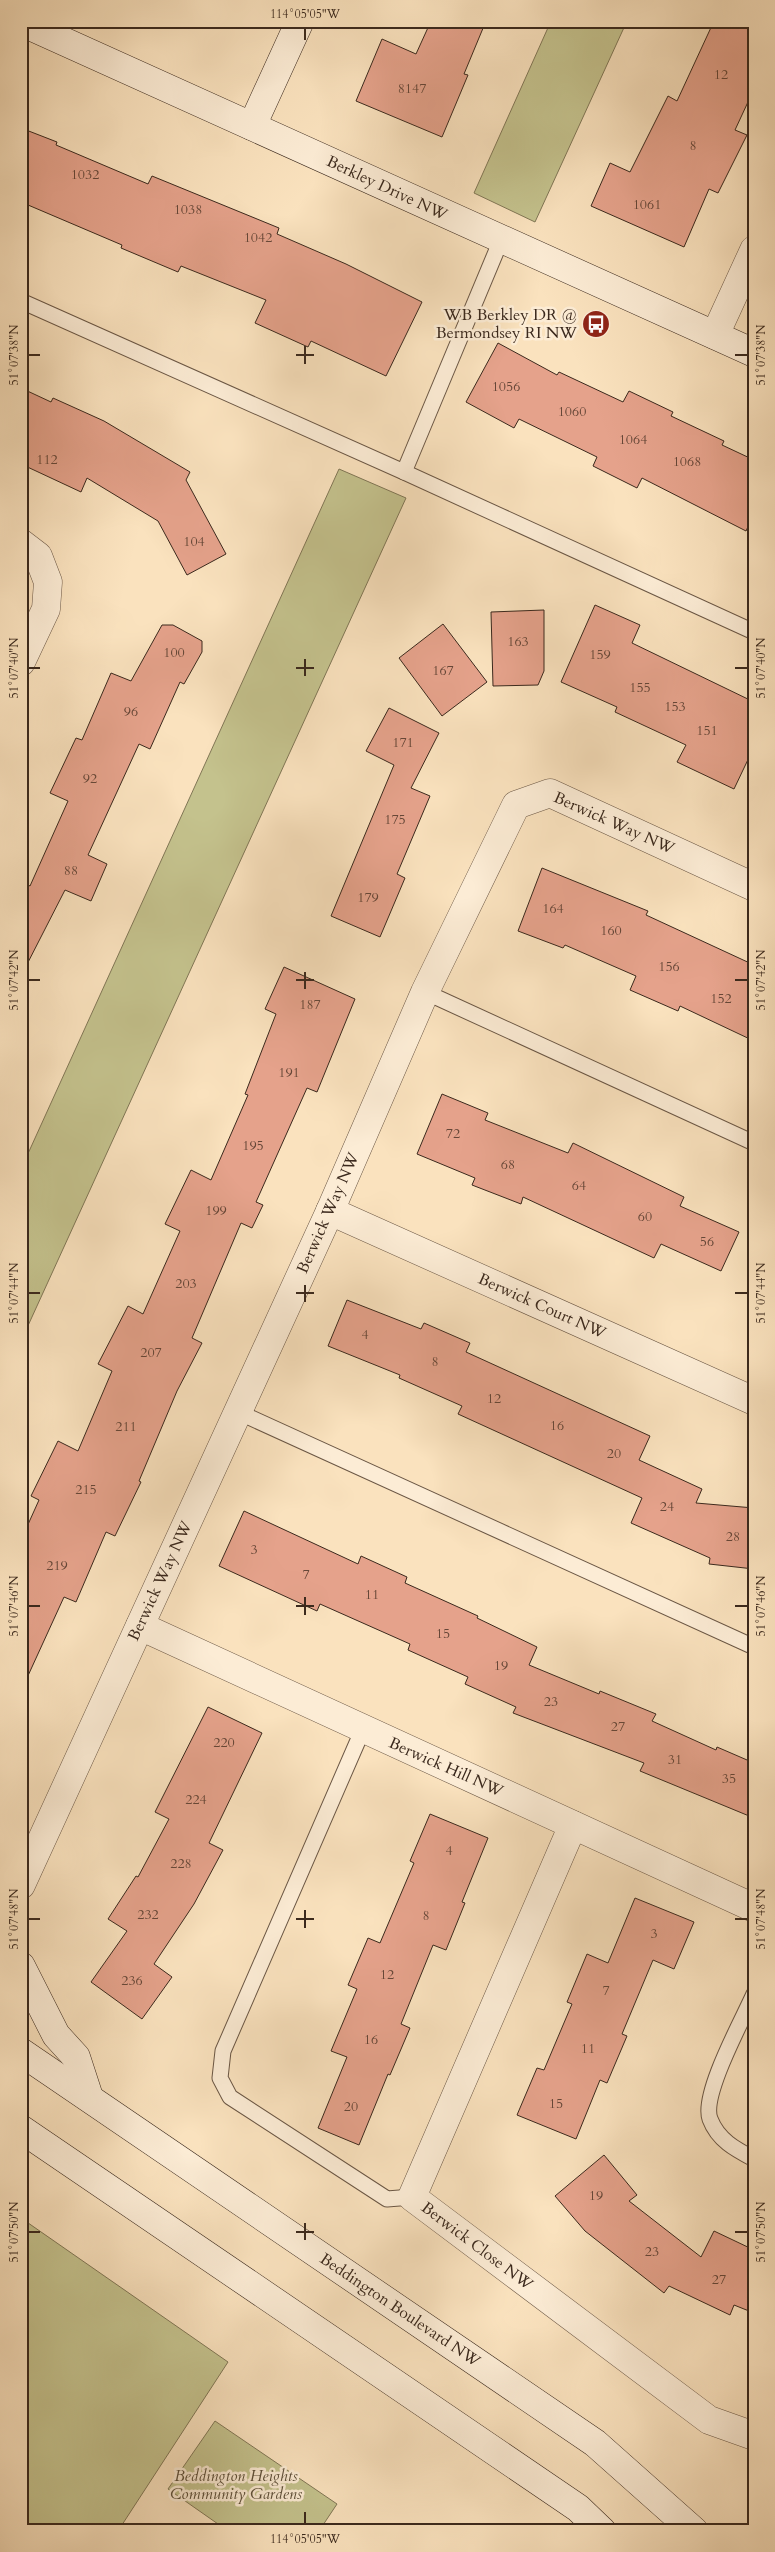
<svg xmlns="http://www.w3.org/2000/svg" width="775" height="2552" viewBox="0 0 775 2552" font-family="Cardo,serif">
<rect width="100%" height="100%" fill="#fae2be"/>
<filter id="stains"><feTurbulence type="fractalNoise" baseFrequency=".004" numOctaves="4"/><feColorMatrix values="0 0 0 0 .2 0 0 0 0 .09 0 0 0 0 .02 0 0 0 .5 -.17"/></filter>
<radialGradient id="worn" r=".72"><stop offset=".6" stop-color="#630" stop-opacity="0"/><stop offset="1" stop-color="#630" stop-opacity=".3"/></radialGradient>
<!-- green -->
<g fill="#c4c28d" stroke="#807655">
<path d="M 551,21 L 627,21 L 535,222 L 474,193 Z"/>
<path d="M 339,469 L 406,498 L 21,1341 L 21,1169 Z"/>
<path d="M 21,2218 L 228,2362 L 118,2531 L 21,2531 Z"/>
<path d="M 215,2421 L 337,2504 L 319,2531 L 228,2531 L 168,2489 Z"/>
</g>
<!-- building -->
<g fill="#e5a28b" stroke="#3b291d">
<path d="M 431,21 L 486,21 L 464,74 L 468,75 L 442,137 L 356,101 L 382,39 L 416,54 Z"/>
<path d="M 714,21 L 754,21 L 754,89 L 735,130 L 747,135 L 718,193 L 709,189 L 684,247 L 591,206 L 610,163 L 630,172 L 668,96 L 677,101 Z"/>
<path d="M 21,128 L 57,142 L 56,145 L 148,184 L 152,176 L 279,228 L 277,234 L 346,264 L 422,302 L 386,376 L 311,341 L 308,347 L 255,323 L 266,300 L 181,266 L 178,272 L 121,248 L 122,245 L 21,202 Z"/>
<path d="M 498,343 L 557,375 L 559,372 L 623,402 L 629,391 L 673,412 L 671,416 L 724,441 L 722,445 L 754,460 L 754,514 L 746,531 L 642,478 L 637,488 L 593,466 L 597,457 L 519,419 L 514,428 L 466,402 Z"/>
<path d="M 21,388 L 51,402 L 53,398 L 104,421 L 190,472 L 186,480 L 226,554 L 187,575 L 158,521 L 87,478 L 81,492 L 21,464 Z"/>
<path d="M 595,605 L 640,625 L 632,643 L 754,702 L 754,747 L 734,789 L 677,762 L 686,745 L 615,712 L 617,707 L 561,682 Z"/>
<path d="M 544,610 L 544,671 L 538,685 L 493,686 L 491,612 Z"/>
<path d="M 443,624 L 487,682 L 442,716 L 399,658 Z"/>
<path d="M 162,625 L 173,625 L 202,641 L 202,652 L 184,684 L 180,682 L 150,749 L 139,744 L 88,855 L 107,864 L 91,901 L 65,890 L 21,976 L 21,881 L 30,886 L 68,801 L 50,793 L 76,738 L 82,740 L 111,673 L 131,681 Z"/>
<path d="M 389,708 L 439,733 L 411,788 L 430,796 L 397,874 L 405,878 L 380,937 L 331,916 L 394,765 L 366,751 Z"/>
<path d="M 542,868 L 648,911 L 646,915 L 754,965 L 754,1041 L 680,1006 L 678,1011 L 630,990 L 636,976 L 565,945 L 563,948 L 518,931 Z"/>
<path d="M 284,967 L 355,999 L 317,1092 L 307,1088 L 256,1202 L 263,1205 L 252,1228 L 241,1223 L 192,1338 L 202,1343 L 177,1391 L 139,1481 L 141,1482 L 115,1536 L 106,1532 L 76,1602 L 64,1597 L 21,1691 L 21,1540 L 39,1500 L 31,1496 L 58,1441 L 78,1451 L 112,1371 L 98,1364 L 128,1306 L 143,1314 L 180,1231 L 165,1224 L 191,1170 L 211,1180 L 248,1095 L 245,1094 L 276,1014 L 265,1009 Z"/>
<path d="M 442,1094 L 488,1113 L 485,1120 L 568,1153 L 573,1143 L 684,1197 L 680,1206 L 739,1232 L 721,1271 L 661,1244 L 654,1258 L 523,1197 L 521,1204 L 472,1185 L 475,1178 L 417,1154 Z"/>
<path d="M 347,1300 L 421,1329 L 424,1323 L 470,1343 L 466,1352 L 650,1436 L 639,1460 L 702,1489 L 696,1503 L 754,1508 L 754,1569 L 709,1564 L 710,1558 L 631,1523 L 642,1498 L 458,1414 L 462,1406 L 399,1378 L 400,1375 L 328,1346 Z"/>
<path d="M 244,1511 L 358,1564 L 361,1556 L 407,1577 L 405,1583 L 478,1616 L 477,1618 L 537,1647 L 529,1665 L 599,1694 L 600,1691 L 656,1714 L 652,1721 L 716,1750 L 717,1747 L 754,1763 L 754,1818 L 640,1771 L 644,1763 L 513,1713 L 516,1707 L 465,1684 L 468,1677 L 408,1650 L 410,1644 L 320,1604 L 317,1611 L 219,1566 Z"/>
<path d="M 208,1707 L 262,1733 L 209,1843 L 223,1850 L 194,1904 L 154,1964 L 172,1977 L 142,2019 L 91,1982 L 127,1931 L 108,1919 L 136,1876 L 138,1877 L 169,1819 L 155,1812 Z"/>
<path d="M 430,1814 L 488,1838 L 462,1902 L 465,1903 L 446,1950 L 433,1945 L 401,2024 L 410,2028 L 390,2075 L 388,2074 L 359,2145 L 318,2128 L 347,2057 L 331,2051 L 357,1989 L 348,1985 L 368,1938 L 380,1943 L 414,1863 L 410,1861 Z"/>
<path d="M 635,1898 L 694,1922 L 674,1969 L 653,1960 L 622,2034 L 627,2036 L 607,2083 L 600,2080 L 576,2139 L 517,2115 L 537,2068 L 544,2070 L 572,2004 L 567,2002 L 587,1954 L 608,1963 Z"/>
<path d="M 604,2155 L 637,2195 L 629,2201 L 701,2257 L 714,2231 L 754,2250 L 754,2313 L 734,2305 L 730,2315 L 669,2286 L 664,2293 L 585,2231 L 555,2196 Z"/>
</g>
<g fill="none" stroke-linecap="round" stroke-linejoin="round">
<!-- lane casing -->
<g stroke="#6b5745" stroke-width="17">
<g id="lane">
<path d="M 21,301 L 404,472 L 754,632"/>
<path d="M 404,472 L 501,240"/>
<path d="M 425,992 L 754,1143"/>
<path d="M 238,1412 L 754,1647"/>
<path d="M 363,1729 L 223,2051 L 220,2078 L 230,2097 L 387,2199 L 412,2197"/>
<path d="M 754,1994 C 743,2019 701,2095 710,2119 C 718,2140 735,2149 754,2159"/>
</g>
</g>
<!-- street casing -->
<g stroke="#6b5745" stroke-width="29">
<g id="street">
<path d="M 715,335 L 754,250"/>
<path d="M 21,543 L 38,556 L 48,582 L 46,609 L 21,662"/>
<path d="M 330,1211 L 754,1401"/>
<path d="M 140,1626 L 754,1908"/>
<path d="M 573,1825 L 412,2197 L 709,2420 L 754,2436"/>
<path d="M 21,1885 L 330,1211 L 425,992 L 516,805 L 550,793 L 754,887"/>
</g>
</g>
<!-- secondary casing -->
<g stroke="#3b291d" stroke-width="29">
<g id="secondary">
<path d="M 21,22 L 754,353"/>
<path d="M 252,126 L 300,21"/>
<path d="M 21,1966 L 56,2035 L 76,2057 L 89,2097"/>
<path d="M 21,2052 L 595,2443 L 694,2531"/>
<path d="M 21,2129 L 578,2508 L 602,2531"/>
</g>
</g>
<!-- lane -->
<use href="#lane" stroke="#fcecd5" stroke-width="15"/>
<!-- street -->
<use href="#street" stroke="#fcecd5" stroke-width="28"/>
<!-- secondary -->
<use href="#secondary" stroke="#fcecd5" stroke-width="28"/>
</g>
<!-- ticks -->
<path fill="none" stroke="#3b291d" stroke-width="2" d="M 305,28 L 305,40M 305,346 L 305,364M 28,355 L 40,355M 296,355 L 314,355M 735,355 L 748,355M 305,659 L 305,676M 28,668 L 40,668M 296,668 L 314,668M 735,668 L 748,668M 305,972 L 305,989M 28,980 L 40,980M 296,980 L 314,980M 735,980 L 748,980M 305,1285 L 305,1302M 28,1293 L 40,1293M 296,1293 L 314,1293M 735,1293 L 748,1293M 305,1597 L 305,1615M 28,1606 L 40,1606M 296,1606 L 314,1606M 735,1606 L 748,1606M 305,1910 L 305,1928M 28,1919 L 40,1919M 296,1919 L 314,1919M 735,1919 L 748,1919M 305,2223 L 305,2240M 28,2232 L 40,2232M 296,2232 L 314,2232M 735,2232 L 748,2232M 305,2512 L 305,2524"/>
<!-- icons -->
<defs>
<g id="bus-disc" transform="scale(1.4375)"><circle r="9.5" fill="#8f2418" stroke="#fcecd5"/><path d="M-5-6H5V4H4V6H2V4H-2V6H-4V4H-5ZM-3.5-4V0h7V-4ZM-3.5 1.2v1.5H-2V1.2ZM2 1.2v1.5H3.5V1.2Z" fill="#fff"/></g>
</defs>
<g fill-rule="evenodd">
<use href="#bus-disc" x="596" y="324"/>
</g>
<g text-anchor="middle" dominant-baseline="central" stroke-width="5" stroke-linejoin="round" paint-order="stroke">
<!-- number labels -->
<g font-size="14" fill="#664738">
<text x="721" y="74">12</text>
<text x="412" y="88">8147</text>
<text x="693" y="145">8</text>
<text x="85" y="174">1032</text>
<text x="647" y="204">1061</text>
<text x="188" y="209">1038</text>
<text x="258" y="237">1042</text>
<text x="506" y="386">1056</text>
<text x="572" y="411">1060</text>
<text x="633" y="439">1064</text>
<text x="47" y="459">112</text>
<text x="687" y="461">1068</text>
<text x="194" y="541">104</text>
<text x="518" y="641">163</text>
<text x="174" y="652">100</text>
<text x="600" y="654">159</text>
<text x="443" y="670">167</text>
<text x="640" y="687">155</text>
<text x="675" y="706">153</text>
<text x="131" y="711">96</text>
<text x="707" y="730">151</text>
<text x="403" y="742">171</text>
<text x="90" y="778">92</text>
<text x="395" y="819">175</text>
<text x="71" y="870">88</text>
<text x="368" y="897">179</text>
<text x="553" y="908">164</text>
<text x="611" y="930">160</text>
<text x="669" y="966">156</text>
<text x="721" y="998">152</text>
<text x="310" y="1004">187</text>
<text x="289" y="1072">191</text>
<text x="453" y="1133">72</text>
<text x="253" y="1145">195</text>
<text x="508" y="1164">68</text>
<text x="579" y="1185">64</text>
<text x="216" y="1210">199</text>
<text x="645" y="1216">60</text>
<text x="707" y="1241">56</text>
<text x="186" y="1283">203</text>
<text x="365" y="1334">4</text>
<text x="151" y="1352">207</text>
<text x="435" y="1361">8</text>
<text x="494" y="1398">12</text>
<text x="557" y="1425">16</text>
<text x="126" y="1426">211</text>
<text x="614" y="1453">20</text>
<text x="86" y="1489">215</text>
<text x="667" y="1506">24</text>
<text x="733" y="1536">28</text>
<text x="254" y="1549">3</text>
<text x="57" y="1565">219</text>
<text x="306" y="1574">7</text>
<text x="372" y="1594">11</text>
<text x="443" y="1633">15</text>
<text x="501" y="1665">19</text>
<text x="551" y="1701">23</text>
<text x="618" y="1726">27</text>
<text x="224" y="1742">220</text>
<text x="675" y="1759">31</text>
<text x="729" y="1778">35</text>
<text x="196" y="1799">224</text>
<text x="449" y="1850">4</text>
<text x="181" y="1863">228</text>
<text x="148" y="1914">232</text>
<text x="426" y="1915">8</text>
<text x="654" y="1933">3</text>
<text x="387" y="1974">12</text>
<text x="132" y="1980">236</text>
<text x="606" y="1990">7</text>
<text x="371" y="2039">16</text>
<text x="588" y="2048">11</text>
<text x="556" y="2103">15</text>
<text x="351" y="2106">20</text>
<text x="596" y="2195">19</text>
<text x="652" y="2251">23</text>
<text x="719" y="2279">27</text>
</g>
<!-- street labels -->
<g font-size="16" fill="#3b291d" stroke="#fcecd5">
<text transform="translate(387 188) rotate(25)">Berkley Drive NW</text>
<text transform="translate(614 823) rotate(24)">Berwick Way NW</text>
<text transform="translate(328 1213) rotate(-66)">Berwick Way NW</text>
<text transform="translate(542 1306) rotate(24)">Berwick Court NW</text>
<text transform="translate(160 1581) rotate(-65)">Berwick Way NW</text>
<text transform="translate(446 1767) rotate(24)">Berwick Hill NW</text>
<text transform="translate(477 2246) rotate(37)">Berwick Close NW</text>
<text transform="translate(400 2310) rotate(34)">Beddington Boulevard NW</text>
</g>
<!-- poi labels -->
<g font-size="16" fill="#3b291d" stroke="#fcecd5" text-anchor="end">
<text x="577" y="315">WB Berkley DR @<tspan x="577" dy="18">Bermondsey RI NW</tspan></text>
</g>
<!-- park labels -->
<g font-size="16" font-style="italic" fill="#5d4f39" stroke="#fcecd5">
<text x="236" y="2476">Beddington Heights<tspan x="236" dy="18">Community Gardens</tspan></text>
</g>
</g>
<!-- margin -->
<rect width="775" height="2552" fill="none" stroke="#fae2be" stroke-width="55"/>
<rect x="28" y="28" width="720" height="2496" fill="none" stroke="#3b291d" stroke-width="2"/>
<g font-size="12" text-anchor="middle" fill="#3b291d">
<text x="305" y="18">114°05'05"W</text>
<text transform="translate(761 355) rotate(-90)" y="4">51°07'38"N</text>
<text transform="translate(14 355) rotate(-90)" y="4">51°07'38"N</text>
<text transform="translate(14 668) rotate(-90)" y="4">51°07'40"N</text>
<text transform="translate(761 668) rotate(-90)" y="4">51°07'40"N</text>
<text transform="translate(761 980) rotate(-90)" y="4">51°07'42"N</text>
<text transform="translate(14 980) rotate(-90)" y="4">51°07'42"N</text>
<text transform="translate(14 1293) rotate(-90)" y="4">51°07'44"N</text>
<text transform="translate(761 1293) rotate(-90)" y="4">51°07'44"N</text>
<text transform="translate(14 1606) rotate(-90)" y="4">51°07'46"N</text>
<text transform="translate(761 1606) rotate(-90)" y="4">51°07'46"N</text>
<text transform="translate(14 1919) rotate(-90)" y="4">51°07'48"N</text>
<text transform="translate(761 1919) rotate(-90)" y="4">51°07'48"N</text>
<text transform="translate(14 2232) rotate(-90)" y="4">51°07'50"N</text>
<text transform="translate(761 2232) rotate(-90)" y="4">51°07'50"N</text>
<text x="305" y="2543">114°05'05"W</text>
</g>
<rect width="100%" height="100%" filter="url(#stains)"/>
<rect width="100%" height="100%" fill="url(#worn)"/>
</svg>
